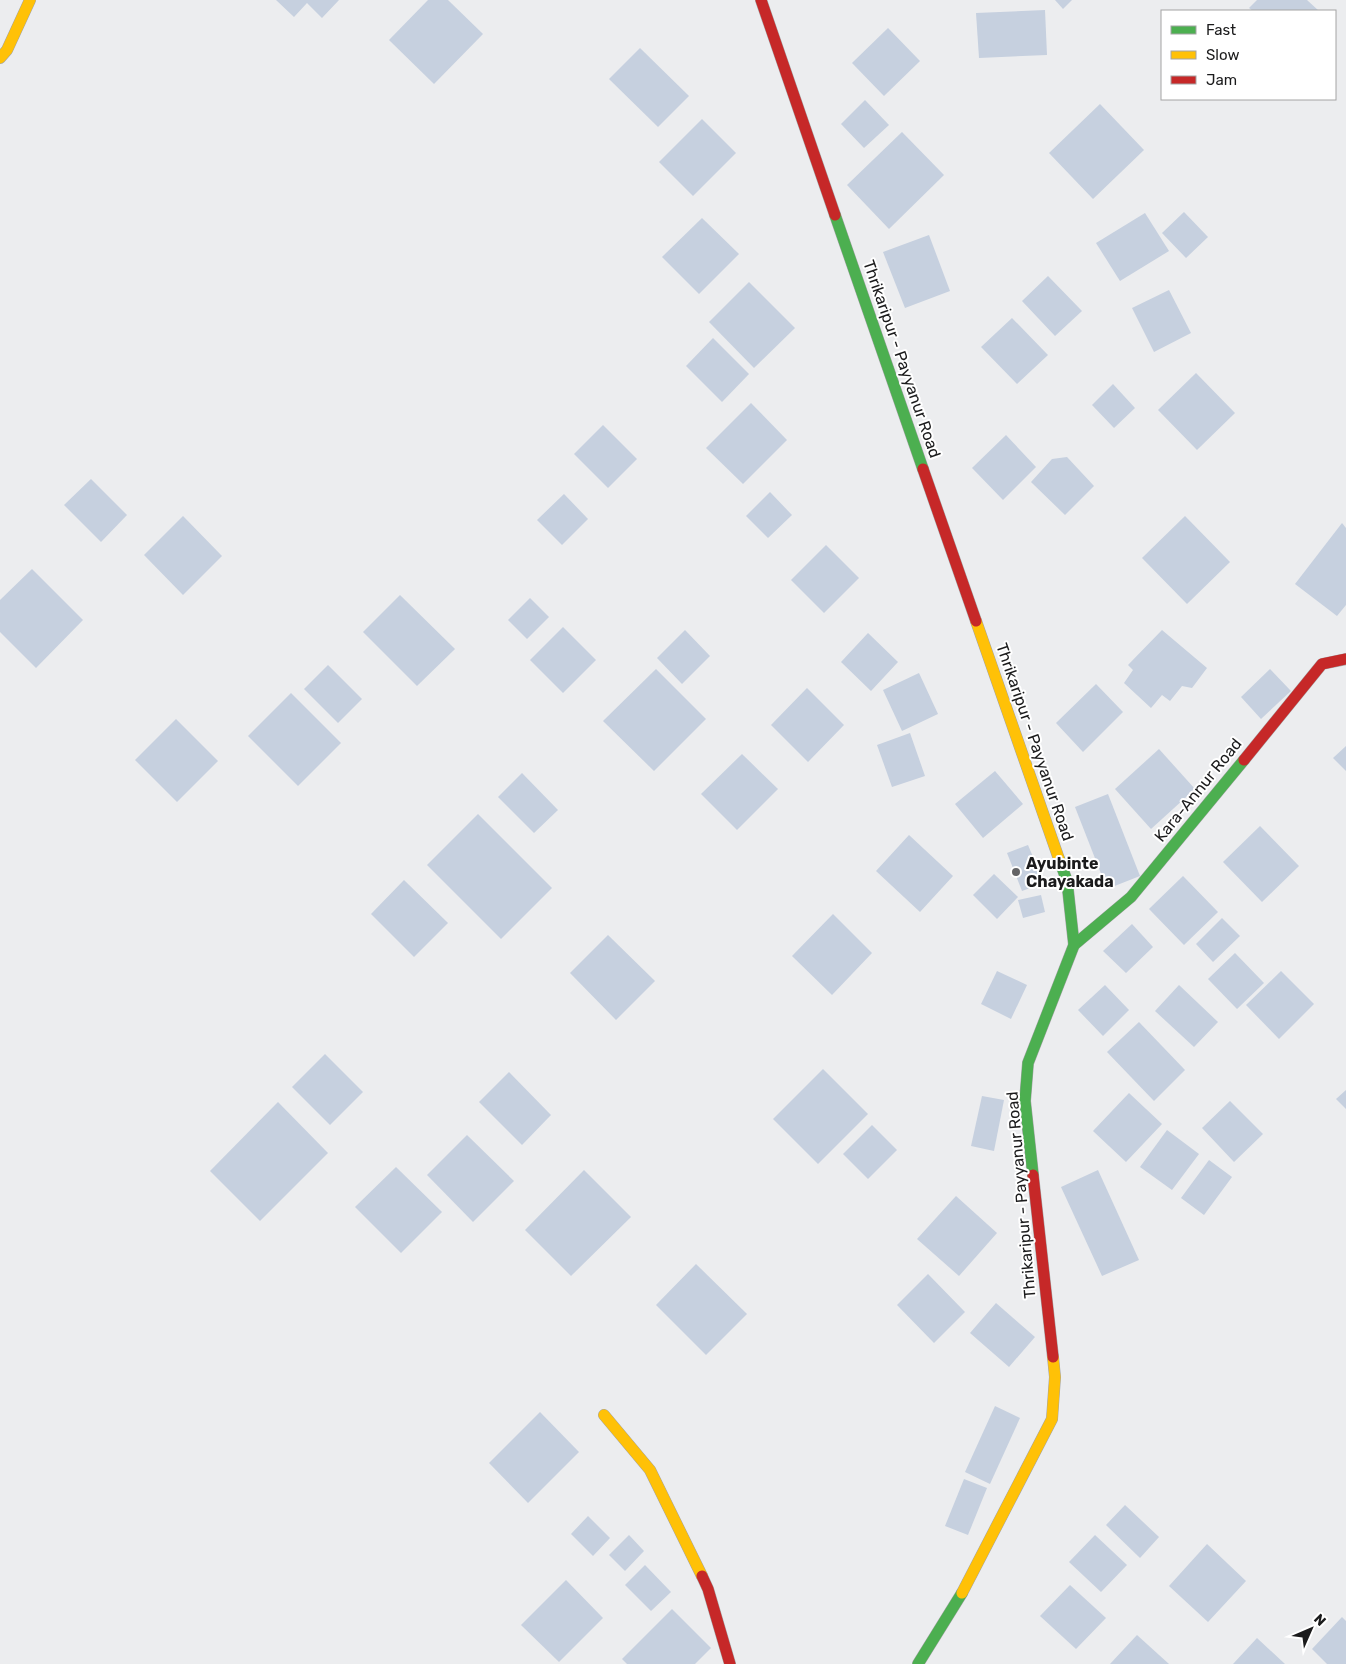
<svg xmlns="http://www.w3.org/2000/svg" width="1346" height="1664" viewBox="0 0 1346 1664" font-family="Rubik,sans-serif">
<rect width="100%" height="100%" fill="#ecedef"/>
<!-- building -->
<g fill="#c6d0df">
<path d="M 276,0 L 339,0 L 322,18 L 307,3 L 294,17 Z"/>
<path d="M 428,0 L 448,0 L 483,34 L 434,84 L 389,40 Z"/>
<path d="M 1055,0 L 1072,0 L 1063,9 Z"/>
<path d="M 1257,0 L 1307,0 L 1319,11 L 1253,11 L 1249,8 Z"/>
<path d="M 1045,10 L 1047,55 L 979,58 L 976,13 Z"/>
<path d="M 888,28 L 920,61 L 884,96 L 852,63 Z"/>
<path d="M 640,48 L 689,96 L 658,127 L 609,79 Z"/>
<path d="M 865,100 L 889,125 L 864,148 L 841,124 Z"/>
<path d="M 1100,104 L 1144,150 L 1093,199 L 1049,153 Z"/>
<path d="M 702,119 L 736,153 L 693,196 L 659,162 Z"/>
<path d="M 902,132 L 944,175 L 889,229 L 847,185 Z"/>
<path d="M 1184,212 L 1208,237 L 1186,258 L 1162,233 Z"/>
<path d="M 1145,213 L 1169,251 L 1120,281 L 1096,243 Z"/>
<path d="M 702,218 L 739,254 L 699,294 L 662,257 Z"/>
<path d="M 929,235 L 950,291 L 905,308 L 883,252 Z"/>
<path d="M 1048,276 L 1082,311 L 1055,336 L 1022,301 Z"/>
<path d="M 749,282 L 795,328 L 754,368 L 709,322 Z"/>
<path d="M 1169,290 L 1191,333 L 1154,352 L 1132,308 Z"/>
<path d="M 1012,318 L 1048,355 L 1017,384 L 981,347 Z"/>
<path d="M 713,338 L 749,374 L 722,402 L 686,366 Z"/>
<path d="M 1196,373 L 1235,413 L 1197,450 L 1158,410 Z"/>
<path d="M 1113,384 L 1135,408 L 1114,428 L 1092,405 Z"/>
<path d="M 751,403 L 787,440 L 743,484 L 706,448 Z"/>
<path d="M 603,425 L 637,459 L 608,488 L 574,454 Z"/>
<path d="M 1006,435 L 1036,467 L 1003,500 L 972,468 Z"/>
<path d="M 1067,457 L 1094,486 L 1065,515 L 1031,482 L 1052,459 Z"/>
<path d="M 91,479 L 127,515 L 101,542 L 64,505 Z"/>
<path d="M 770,492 L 792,515 L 768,538 L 746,516 Z"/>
<path d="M 564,494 L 588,519 L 562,545 L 537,520 Z"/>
<path d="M 183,516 L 222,556 L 183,595 L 144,555 Z"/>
<path d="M 1185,516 L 1230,562 L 1187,604 L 1142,558 Z"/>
<path d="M 1342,523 L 1346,528 L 1346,605 L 1337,616 L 1295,584 Z"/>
<path d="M 826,545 L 859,578 L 824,613 L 791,580 Z"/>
<path d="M 32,569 L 83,620 L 36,668 L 0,632 L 0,600 Z"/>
<path d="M 400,595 L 455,649 L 417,686 L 363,632 Z"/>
<path d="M 530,598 L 549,617 L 527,639 L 508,620 Z"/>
<path d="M 563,627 L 596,660 L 563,693 L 530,660 Z"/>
<path d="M 685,630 L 710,656 L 682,684 L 657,658 Z"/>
<path d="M 1162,630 L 1207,668 L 1192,688 L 1182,686 L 1170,701 L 1162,695 L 1151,708 L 1124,683 L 1133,670 L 1128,665 Z"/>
<path d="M 868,633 L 898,662 L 871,691 L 841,662 Z"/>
<path d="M 328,665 L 362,699 L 338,723 L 304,689 Z"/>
<path d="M 656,669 L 706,719 L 654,771 L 603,721 Z"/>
<path d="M 1270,669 L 1291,691 L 1261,719 L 1241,697 Z"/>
<path d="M 919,673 L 938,714 L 902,731 L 883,690 Z"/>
<path d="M 1096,684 L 1123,712 L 1083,752 L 1056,723 Z"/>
<path d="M 807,688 L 844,725 L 808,762 L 771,725 Z"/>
<path d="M 291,693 L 341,743 L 298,786 L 248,736 Z"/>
<path d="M 176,719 L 218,761 L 177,802 L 135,760 Z"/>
<path d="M 910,733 L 925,776 L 892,787 L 877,745 Z"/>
<path d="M 1346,746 L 1346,771 L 1333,758 Z"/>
<path d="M 1159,749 L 1195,789 L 1151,829 L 1115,789 Z"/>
<path d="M 742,754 L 778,789 L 737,830 L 701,794 Z"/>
<path d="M 995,771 L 1023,804 L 983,838 L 955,804 Z"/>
<path d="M 522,773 L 558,810 L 534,833 L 498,797 Z"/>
<path d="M 1108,794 L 1140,876 L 1107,889 L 1075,807 Z"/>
<path d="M 478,814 L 552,888 L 501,939 L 427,865 Z"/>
<path d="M 1260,826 L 1299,866 L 1262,902 L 1223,862 Z"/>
<path d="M 909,835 L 953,876 L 920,912 L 876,871 Z"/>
<path d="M 1028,845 L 1044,883 L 1022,891 L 1007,853 Z"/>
<path d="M 994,874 L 1018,897 L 997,919 L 973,895 Z"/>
<path d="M 1183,876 L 1218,912 L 1184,945 L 1149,909 Z"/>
<path d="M 404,880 L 448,923 L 414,957 L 371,914 Z"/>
<path d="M 1041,895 L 1045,912 L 1023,918 L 1018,900 Z"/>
<path d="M 833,914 L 872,953 L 832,995 L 792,956 Z"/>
<path d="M 1222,918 L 1240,936 L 1213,962 L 1196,944 Z"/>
<path d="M 1132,924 L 1153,947 L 1126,973 L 1103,951 Z"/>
<path d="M 608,935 L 655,981 L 616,1020 L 570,973 Z"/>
<path d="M 1235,953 L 1264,983 L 1237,1009 L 1208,979 Z"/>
<path d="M 997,971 L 1027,985 L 1011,1019 L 981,1004 Z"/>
<path d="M 1281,971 L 1314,1004 L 1279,1039 L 1246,1005 Z"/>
<path d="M 1105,985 L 1129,1010 L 1103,1036 L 1078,1010 Z"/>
<path d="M 1179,985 L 1218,1022 L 1194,1047 L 1155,1011 Z"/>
<path d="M 1139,1022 L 1185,1070 L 1154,1101 L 1107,1052 Z"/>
<path d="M 325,1054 L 363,1092 L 330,1125 L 292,1087 Z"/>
<path d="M 823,1069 L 868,1114 L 818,1164 L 773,1119 Z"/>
<path d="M 509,1072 L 551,1115 L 522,1145 L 479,1102 Z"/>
<path d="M 1346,1090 L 1346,1109 L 1336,1099 Z"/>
<path d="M 1129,1093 L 1162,1124 L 1126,1162 L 1093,1131 Z"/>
<path d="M 982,1096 L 1004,1100 L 994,1151 L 971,1146 Z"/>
<path d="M 1230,1101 L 1263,1134 L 1234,1162 L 1202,1128 Z"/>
<path d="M 278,1102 L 328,1153 L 260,1221 L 210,1171 Z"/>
<path d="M 872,1125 L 897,1150 L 868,1179 L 843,1154 Z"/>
<path d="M 1167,1130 L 1199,1154 L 1172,1190 L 1140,1167 Z"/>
<path d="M 467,1135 L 514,1181 L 473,1222 L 427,1175 Z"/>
<path d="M 1209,1160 L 1232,1177 L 1204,1215 L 1181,1198 Z"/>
<path d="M 396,1167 L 442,1212 L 401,1253 L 355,1207 Z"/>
<path d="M 584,1170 L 631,1217 L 571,1276 L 525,1230 Z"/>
<path d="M 1098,1170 L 1139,1260 L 1102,1276 L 1061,1187 Z"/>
<path d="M 956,1196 L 997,1233 L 959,1276 L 917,1239 Z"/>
<path d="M 696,1264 L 747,1314 L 706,1355 L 656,1305 Z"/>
<path d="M 928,1274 L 965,1312 L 934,1343 L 897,1305 Z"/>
<path d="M 996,1303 L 1035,1337 L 1009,1367 L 970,1333 Z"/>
<path d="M 995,1406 L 1020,1418 L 990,1484 L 965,1472 Z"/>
<path d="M 540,1412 L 579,1452 L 528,1503 L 489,1463 Z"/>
<path d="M 964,1479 L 987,1488 L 968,1535 L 945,1526 Z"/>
<path d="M 1125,1505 L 1159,1537 L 1140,1558 L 1106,1525 Z"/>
<path d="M 588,1516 L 610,1538 L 593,1556 L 571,1534 Z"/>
<path d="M 629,1535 L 644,1551 L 625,1571 L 609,1555 Z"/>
<path d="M 1095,1535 L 1127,1565 L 1101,1592 L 1069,1562 Z"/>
<path d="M 1207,1544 L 1246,1581 L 1208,1622 L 1169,1586 Z"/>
<path d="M 645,1565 L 671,1592 L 651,1611 L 625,1585 Z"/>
<path d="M 566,1580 L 603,1618 L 559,1662 L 521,1625 Z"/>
<path d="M 1070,1585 L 1106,1618 L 1076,1649 L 1040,1616 Z"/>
<path d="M 672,1609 L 711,1648 L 695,1664 L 627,1664 L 622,1659 Z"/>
<path d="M 1342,1617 L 1346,1621 L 1346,1664 L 1327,1664 L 1312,1649 Z"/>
<path d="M 1137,1635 L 1169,1664 L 1110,1664 Z"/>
<path d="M 1257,1638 L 1285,1664 L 1233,1664 Z"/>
</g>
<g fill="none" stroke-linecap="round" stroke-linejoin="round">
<!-- fast casing -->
<g stroke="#a3a4a5" stroke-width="12">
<g id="fast">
<path d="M 835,215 L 923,469"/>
<path d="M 1074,945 L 1131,897 L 1244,760"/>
<path d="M 1033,1175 L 1025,1101 L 1028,1063 L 1074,945 L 1067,881 L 1059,859"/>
<path d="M 918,1664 L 962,1593"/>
</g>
</g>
<!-- slow casing -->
<g stroke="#a3a4a5" stroke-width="12">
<g id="slow">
<path d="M 0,58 L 7,50 L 30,0"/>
<path d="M 976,621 L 1059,859"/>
<path d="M 604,1415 L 650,1470 L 702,1576"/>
<path d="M 962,1593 L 1052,1419 L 1055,1377 L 1053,1357"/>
</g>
</g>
<!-- jam casing -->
<g stroke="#a3a4a5" stroke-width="12">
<g id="jam">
<path d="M 761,0 L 835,215"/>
<path d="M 923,469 L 976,621"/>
<path d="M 1244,760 L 1322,664 L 1346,659"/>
<path d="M 1033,1175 L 1053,1357"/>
<path d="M 702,1576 L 708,1589 L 730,1664"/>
</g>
</g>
<!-- fast -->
<use href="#fast" stroke="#4caf50" stroke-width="11"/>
<!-- slow -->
<use href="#slow" stroke="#ffc107" stroke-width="11"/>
<!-- jam -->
<use href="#jam" stroke="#c62828" stroke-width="11"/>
</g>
<!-- markers -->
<circle fill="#646466" stroke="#fff" stroke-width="2" cx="1016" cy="872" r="5"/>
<g text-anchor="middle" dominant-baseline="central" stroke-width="4" stroke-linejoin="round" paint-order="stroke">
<!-- street labels -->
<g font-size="16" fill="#1b1b1c" stroke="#fff">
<text transform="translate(902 359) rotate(71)">Thrikaripur - Payyanur Road</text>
<text transform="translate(1035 742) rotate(71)">Thrikaripur - Payyanur Road</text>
<text transform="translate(1198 790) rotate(-51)">Kara-Annur Road</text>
<text transform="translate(1021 1195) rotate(-95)">Thrikaripur - Payyanur Road</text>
</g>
<!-- poi labels -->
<g font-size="16" font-weight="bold" fill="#1b1b1c" stroke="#fff" text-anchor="start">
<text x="1026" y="863">Ayubinte<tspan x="1026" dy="18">Chayakada</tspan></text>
</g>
</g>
<!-- legend -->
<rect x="1161" y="10" width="175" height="90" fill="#ffffff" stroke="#a4a4a4"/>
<rect x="1171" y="26" width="25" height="8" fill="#4caf50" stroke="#a4a4a4"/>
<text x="1206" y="35" font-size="15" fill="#1b1b1c">Fast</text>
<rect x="1171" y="51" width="25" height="8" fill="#ffc107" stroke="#a4a4a4"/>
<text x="1206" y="60" font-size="15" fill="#1b1b1c">Slow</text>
<rect x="1171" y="76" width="25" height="8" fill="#c62828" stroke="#a4a4a4"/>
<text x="1206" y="85" font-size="15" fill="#1b1b1c">Jam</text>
<!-- north arrow -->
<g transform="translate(1311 1629) rotate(45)" stroke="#ffffff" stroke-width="4" paint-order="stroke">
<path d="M0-4L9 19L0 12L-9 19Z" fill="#1b1b1c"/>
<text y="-8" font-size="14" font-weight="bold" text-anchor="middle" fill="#1b1b1c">N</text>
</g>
</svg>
